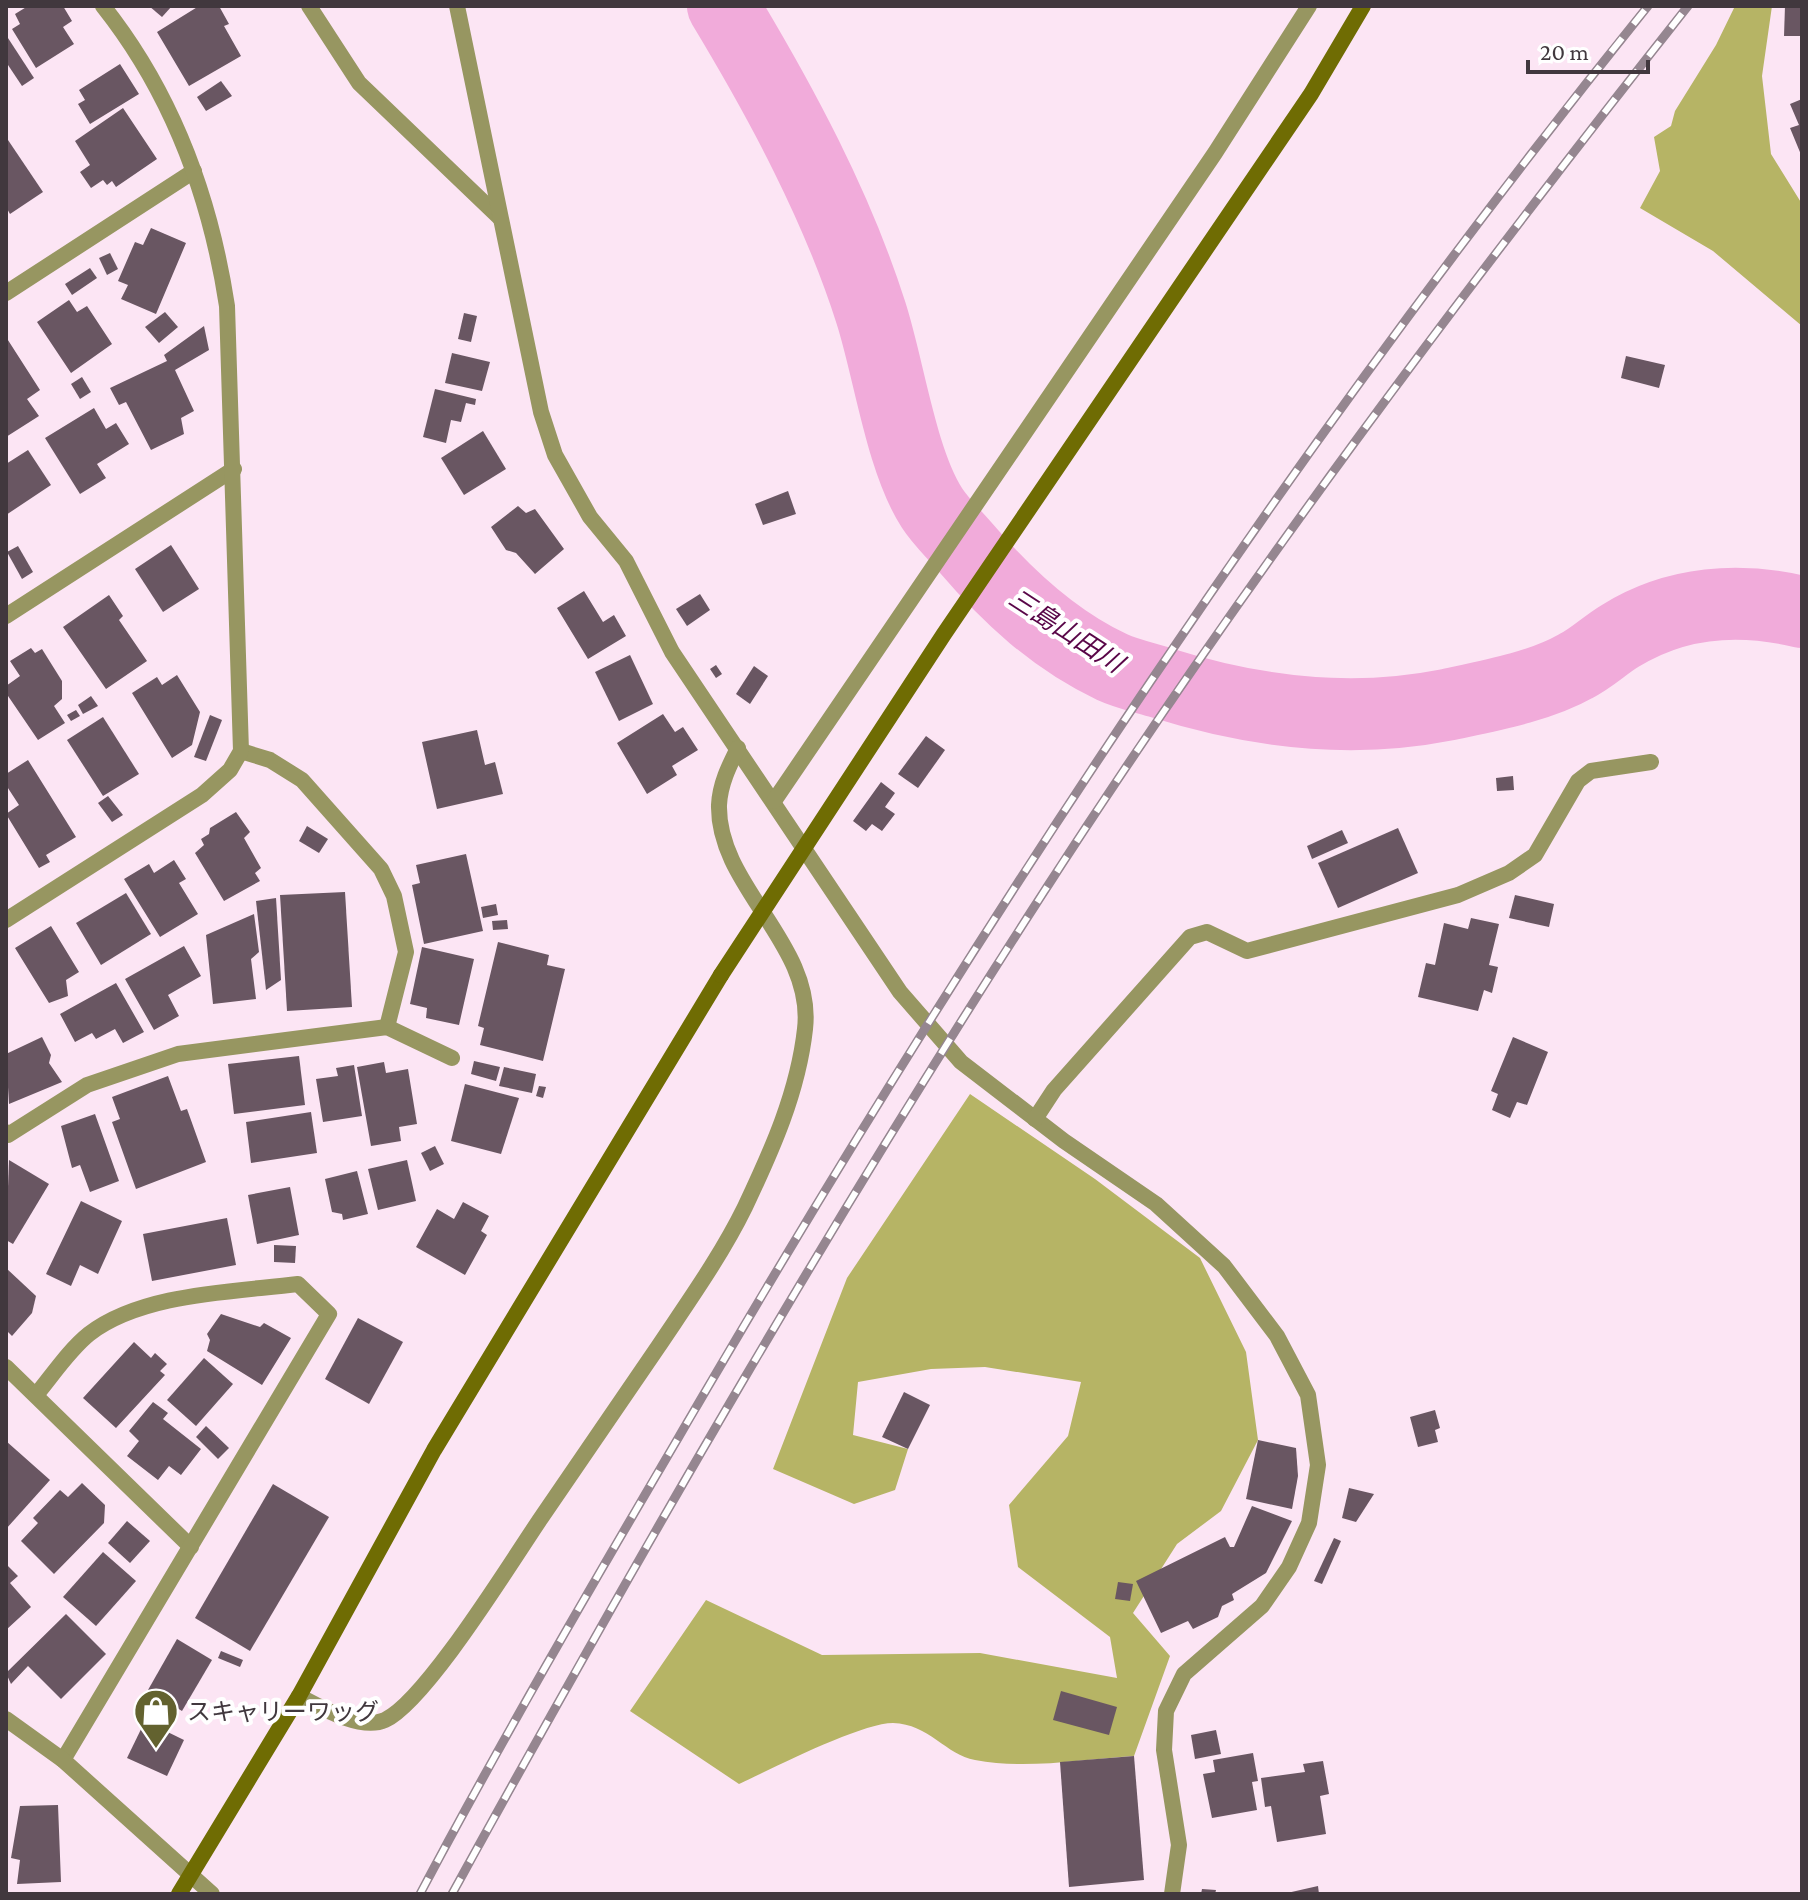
<svg xmlns="http://www.w3.org/2000/svg" width="1808" height="1900" viewBox="0 0 1808 1900" font-family="'Crimson Pro','Noto Sans JP',serif">
<rect width="100%" height="100%" fill="#fce5f4"/>
<!-- forest -->
<g fill="#b6b465">
<path d="M 1735,6 L 1772,6 L 1762,76 L 1771,154 L 1802,204 L 1802,326 L 1713,251 L 1640,208 L 1660,171 L 1654,137 L 1671,126 L 1675,111 L 1716,45 Z"/>
<path d="M 970,1094 L 1095,1179 L 1200,1258 L 1246,1352 L 1258,1440 L 1221,1511 L 1177,1544 L 1133,1613 L 1170,1656 L 1134,1756 C 1083,1759 1026,1770 975,1760 C 946,1755 929,1724 893,1723 C 861,1723 771,1769 739,1784 L 630,1711 L 706,1600 L 822,1655 L 980,1653 L 1117,1678 L 1110,1637 L 1018,1567 L 1009,1505 L 1068,1436 L 1081,1382 L 985,1367 L 931,1369 L 858,1382 L 853,1435 L 908,1449 L 895,1490 L 854,1504 L 773,1469 L 847,1278 Z"/>
</g>
<g fill="none" stroke-linecap="round" stroke-linejoin="round">
<!-- river -->
<path stroke="#f1abda" stroke-width="72" d="M 723,6 C 781,102 837,206 871,313 C 889,369 901,460 932,508 C 941,522 955,535 966,548 C 1007,596 1054,640 1112,667 C 1127,674 1146,678 1162,683 C 1254,712 1350,724 1446,705 C 1488,696 1539,687 1576,666 C 1592,658 1605,645 1620,636 C 1676,601 1740,597 1802,612"/>
</g>
<!-- building -->
<g fill="#695662">
<path d="M 28,6 L 63,6 L 72,21 L 63,27 L 74,44 L 36,68 L 12,29 L 20,24 L 15,14 Z"/>
<path d="M 149,6 L 172,6 L 162,17 Z"/>
<path d="M 199,6 L 219,6 L 229,24 L 224,26 L 241,56 L 189,86 L 157,32 Z"/>
<path d="M 1785,6 L 1802,6 L 1802,36 L 1784,36 Z"/>
<path d="M 6,35 L 34,78 L 22,86 L 6,62 Z"/>
<path d="M 120,64 L 139,94 L 90,124 L 78,104 L 85,100 L 79,90 Z"/>
<path d="M 221,81 L 232,96 L 206,111 L 197,97 Z"/>
<path d="M 1802,99 L 1802,157 L 1790,128 L 1799,125 L 1790,104 Z"/>
<path d="M 123,108 L 157,159 L 116,187 L 112,181 L 107,185 L 103,180 L 91,188 L 80,172 L 90,165 L 75,141 Z"/>
<path d="M 8,140 L 43,192 L 10,214 L 6,207 Z"/>
<path d="M 151,228 L 186,243 L 156,314 L 121,299 L 128,285 L 118,281 L 135,242 L 143,245 Z"/>
<path d="M 110,253 L 118,269 L 107,275 L 99,258 Z"/>
<path d="M 90,268 L 97,278 L 72,295 L 65,284 Z"/>
<path d="M 69,300 L 77,312 L 87,306 L 112,344 L 71,373 L 37,322 Z"/>
<path d="M 165,312 L 178,327 L 159,343 L 145,327 Z"/>
<path d="M 464,313 L 477,316 L 471,342 L 458,339 Z"/>
<path d="M 204,326 L 209,350 L 175,370 L 194,411 L 181,418 L 184,434 L 151,450 L 126,402 L 119,405 L 110,388 L 167,361 L 164,355 Z"/>
<path d="M 6,337 L 40,390 L 27,399 L 39,416 L 6,437 Z"/>
<path d="M 452,353 L 490,362 L 482,391 L 445,383 Z"/>
<path d="M 1626,356 L 1665,365 L 1659,388 L 1621,378 Z"/>
<path d="M 82,377 L 91,392 L 80,399 L 71,384 Z"/>
<path d="M 435,389 L 476,399 L 475,405 L 466,403 L 461,422 L 451,420 L 446,443 L 423,437 Z"/>
<path d="M 94,408 L 106,429 L 116,423 L 129,444 L 97,464 L 106,478 L 80,494 L 45,438 Z"/>
<path d="M 483,431 L 506,469 L 464,495 L 441,458 Z"/>
<path d="M 28,450 L 51,485 L 6,515 L 6,464 Z"/>
<path d="M 788,491 L 796,514 L 763,525 L 755,504 Z"/>
<path d="M 518,506 L 526,513 L 535,509 L 564,549 L 535,574 L 516,553 L 506,550 L 491,527 Z"/>
<path d="M 171,545 L 199,589 L 163,612 L 135,569 Z"/>
<path d="M 18,546 L 33,572 L 22,579 L 7,552 Z"/>
<path d="M 584,591 L 603,622 L 614,615 L 626,636 L 588,659 L 557,608 Z"/>
<path d="M 700,594 L 710,610 L 687,626 L 676,609 Z"/>
<path d="M 109,595 L 123,616 L 119,620 L 147,661 L 106,689 L 63,627 Z"/>
<path d="M 31,648 L 35,653 L 42,649 L 62,681 L 62,699 L 54,706 L 65,723 L 38,740 L 6,693 L 6,686 L 20,676 L 10,661 Z"/>
<path d="M 630,655 L 653,704 L 619,721 L 595,672 Z"/>
<path d="M 716,665 L 722,674 L 716,678 L 710,669 Z"/>
<path d="M 754,666 L 768,676 L 750,704 L 736,694 Z"/>
<path d="M 177,675 L 200,712 L 192,745 L 172,758 L 132,693 L 157,677 L 162,685 Z"/>
<path d="M 91,696 L 98,706 L 83,714 L 78,705 Z"/>
<path d="M 76,710 L 80,716 L 71,721 L 67,715 Z"/>
<path d="M 663,714 L 675,732 L 683,727 L 698,750 L 672,766 L 677,775 L 647,794 L 617,743 Z"/>
<path d="M 210,715 L 222,720 L 206,761 L 194,757 Z"/>
<path d="M 103,717 L 139,774 L 103,796 L 67,740 Z"/>
<path d="M 477,730 L 485,765 L 495,762 L 503,794 L 437,809 L 422,742 Z"/>
<path d="M 926,736 L 945,750 L 918,788 L 898,774 Z"/>
<path d="M 28,760 L 76,837 L 46,855 L 50,862 L 39,868 L 6,814 L 19,805 L 6,785 L 6,774 Z"/>
<path d="M 1513,776 L 1514,790 L 1497,791 L 1496,778 Z"/>
<path d="M 881,782 L 895,793 L 885,807 L 895,814 L 882,831 L 872,824 L 866,831 L 853,821 Z"/>
<path d="M 108,796 L 123,815 L 112,822 L 98,803 Z"/>
<path d="M 236,812 L 250,832 L 244,838 L 261,868 L 255,873 L 260,881 L 224,901 L 195,853 L 204,845 L 201,839 L 209,834 L 210,828 Z"/>
<path d="M 307,826 L 328,839 L 319,853 L 299,841 Z"/>
<path d="M 1398,828 L 1418,873 L 1338,908 L 1318,863 Z"/>
<path d="M 1342,830 L 1348,843 L 1312,859 L 1307,846 Z"/>
<path d="M 466,854 L 483,931 L 424,944 L 412,885 L 420,883 L 416,865 Z"/>
<path d="M 174,860 L 186,879 L 179,883 L 198,914 L 160,937 L 124,879 L 149,864 L 154,873 Z"/>
<path d="M 345,892 L 352,1007 L 287,1011 L 280,895 Z"/>
<path d="M 126,893 L 151,934 L 101,965 L 76,923 Z"/>
<path d="M 1515,895 L 1554,904 L 1549,927 L 1509,918 Z"/>
<path d="M 276,898 L 281,980 L 266,990 L 256,901 Z"/>
<path d="M 496,904 L 498,915 L 483,918 L 481,907 Z"/>
<path d="M 254,914 L 259,952 L 251,959 L 256,999 L 213,1004 L 206,935 Z"/>
<path d="M 1471,918 L 1499,924 L 1489,965 L 1498,967 L 1492,993 L 1484,990 L 1478,1011 L 1418,997 L 1426,963 L 1435,965 L 1444,923 L 1468,929 Z"/>
<path d="M 507,920 L 508,929 L 493,930 L 492,921 Z"/>
<path d="M 51,926 L 79,972 L 66,980 L 68,996 L 49,1003 L 15,948 Z"/>
<path d="M 498,942 L 549,955 L 547,965 L 565,969 L 543,1061 L 480,1045 L 484,1028 L 478,1026 Z"/>
<path d="M 184,946 L 201,976 L 168,995 L 179,1016 L 154,1030 L 125,979 Z"/>
<path d="M 422,947 L 474,959 L 459,1025 L 426,1018 L 427,1008 L 410,1004 Z"/>
<path d="M 116,983 L 144,1032 L 123,1043 L 115,1029 L 96,1039 L 92,1033 L 75,1042 L 60,1014 Z"/>
<path d="M 42,1037 L 51,1055 L 49,1063 L 62,1082 L 9,1104 L 6,1054 Z"/>
<path d="M 1513,1037 L 1548,1052 L 1527,1105 L 1517,1102 L 1510,1118 L 1492,1110 L 1498,1094 L 1491,1091 Z"/>
<path d="M 299,1056 L 305,1105 L 234,1114 L 228,1064 Z"/>
<path d="M 474,1061 L 500,1067 L 496,1081 L 471,1074 Z"/>
<path d="M 384,1062 L 386,1073 L 408,1069 L 417,1124 L 399,1127 L 401,1141 L 371,1146 L 357,1067 Z"/>
<path d="M 354,1065 L 362,1116 L 323,1122 L 316,1079 L 338,1076 L 336,1068 Z"/>
<path d="M 504,1067 L 536,1074 L 532,1093 L 499,1086 Z"/>
<path d="M 168,1076 L 181,1111 L 187,1109 L 206,1162 L 136,1189 L 112,1122 L 120,1119 L 112,1097 Z"/>
<path d="M 465,1084 L 519,1098 L 501,1154 L 451,1141 Z"/>
<path d="M 539,1086 L 546,1087 L 543,1098 L 536,1096 Z"/>
<path d="M 311,1112 L 317,1153 L 251,1163 L 246,1122 Z"/>
<path d="M 95,1114 L 119,1181 L 90,1192 L 80,1165 L 72,1168 L 61,1126 Z"/>
<path d="M 435,1146 L 444,1164 L 430,1171 L 421,1153 Z"/>
<path d="M 9,1160 L 49,1184 L 13,1244 L 6,1240 Z"/>
<path d="M 407,1160 L 416,1201 L 378,1210 L 368,1169 Z"/>
<path d="M 357,1171 L 368,1214 L 343,1220 L 342,1214 L 332,1212 L 325,1179 Z"/>
<path d="M 290,1187 L 299,1235 L 257,1244 L 248,1195 Z"/>
<path d="M 81,1201 L 122,1221 L 98,1274 L 80,1265 L 71,1286 L 46,1274 Z"/>
<path d="M 463,1202 L 489,1216 L 481,1231 L 487,1235 L 465,1275 L 416,1247 L 437,1209 L 454,1219 Z"/>
<path d="M 227,1218 L 236,1265 L 152,1281 L 143,1234 Z"/>
<path d="M 274,1245 L 296,1246 L 295,1263 L 274,1262 Z"/>
<path d="M 6,1268 L 36,1296 L 32,1313 L 12,1336 L 6,1330 Z"/>
<path d="M 221,1314 L 260,1327 L 264,1323 L 291,1338 L 262,1385 L 207,1351 L 210,1340 L 207,1334 Z"/>
<path d="M 358,1318 L 403,1342 L 369,1404 L 325,1379 Z"/>
<path d="M 134,1342 L 151,1358 L 155,1353 L 167,1364 L 160,1371 L 165,1375 L 116,1428 L 83,1398 Z"/>
<path d="M 204,1358 L 233,1384 L 196,1426 L 167,1400 Z"/>
<path d="M 904,1392 L 930,1405 L 908,1449 L 882,1437 Z"/>
<path d="M 153,1402 L 168,1413 L 163,1419 L 201,1449 L 181,1475 L 169,1466 L 158,1480 L 127,1456 L 139,1441 L 129,1431 Z"/>
<path d="M 1435,1410 L 1440,1428 L 1435,1430 L 1438,1442 L 1418,1447 L 1410,1417 Z"/>
<path d="M 206,1426 L 229,1448 L 218,1459 L 196,1437 Z"/>
<path d="M 1258,1440 L 1296,1448 L 1298,1476 L 1292,1509 L 1246,1499 Z"/>
<path d="M 6,1441 L 50,1480 L 6,1529 Z"/>
<path d="M 82,1483 L 105,1505 L 104,1523 L 54,1574 L 21,1541 L 38,1523 L 33,1518 L 60,1490 L 68,1497 Z"/>
<path d="M 273,1484 L 329,1517 L 250,1651 L 195,1618 Z"/>
<path d="M 1349,1488 L 1374,1494 L 1356,1522 L 1342,1518 Z"/>
<path d="M 1252,1506 L 1292,1521 L 1266,1573 L 1232,1594 L 1234,1600 L 1222,1606 L 1218,1617 L 1193,1629 L 1188,1621 L 1161,1633 L 1136,1581 L 1225,1537 L 1230,1547 L 1234,1547 Z"/>
<path d="M 127,1521 L 150,1541 L 130,1563 L 108,1543 Z"/>
<path d="M 1334,1538 L 1341,1541 L 1322,1584 L 1314,1581 Z"/>
<path d="M 103,1552 L 136,1581 L 96,1626 L 63,1597 Z"/>
<path d="M 6,1564 L 18,1576 L 10,1583 L 31,1607 L 6,1630 Z"/>
<path d="M 1118,1582 L 1133,1584 L 1130,1601 L 1115,1599 Z"/>
<path d="M 66,1614 L 106,1654 L 61,1699 L 28,1666 L 11,1684 L 6,1673 Z"/>
<path d="M 177,1639 L 212,1660 L 182,1711 L 148,1690 Z"/>
<path d="M 221,1651 L 243,1660 L 240,1667 L 218,1658 Z"/>
<path d="M 1061,1691 L 1117,1707 L 1109,1735 L 1053,1720 Z"/>
<path d="M 145,1721 L 184,1740 L 167,1776 L 127,1758 Z"/>
<path d="M 1216,1730 L 1221,1754 L 1195,1759 L 1191,1735 Z"/>
<path d="M 1253,1753 L 1258,1781 L 1252,1782 L 1257,1810 L 1212,1818 L 1203,1774 L 1215,1772 L 1213,1760 Z"/>
<path d="M 1134,1756 L 1144,1880 L 1069,1887 L 1060,1762 Z"/>
<path d="M 1323,1761 L 1329,1794 L 1320,1796 L 1326,1834 L 1277,1842 L 1271,1806 L 1265,1807 L 1261,1778 L 1305,1772 L 1303,1764 Z"/>
<path d="M 58,1805 L 61,1882 L 17,1884 L 20,1860 L 11,1858 L 20,1806 Z"/>
<path d="M 1318,1886 L 1319,1894 L 1288,1894 L 1287,1893 Z"/>
<path d="M 1202,1889 L 1216,1890 L 1215,1894 L 1201,1894 Z"/>
</g>
<g fill="none" stroke-linecap="round" stroke-linejoin="round">
<!-- street -->
<g stroke="#979661" stroke-width="16">
<path d="M 309,6 L 359,83 L 500,218"/>
<path d="M 457,6 L 541,412 L 555,455 L 590,517 L 626,561 L 672,652 L 900,992 L 961,1062 L 1064,1141 L 1156,1204 L 1224,1266 L 1277,1336 L 1308,1395 L 1318,1465 L 1309,1523 L 1289,1567 L 1262,1606 L 1184,1674 L 1166,1711 L 1164,1750 L 1179,1845 L 1172,1894"/>
<path d="M 6,293 L 194,171"/>
<path d="M 6,616 L 234,469"/>
<path d="M 241,751 L 270,760 L 302,780 L 381,869 L 394,896 L 406,952 L 387,1027"/>
<path d="M 774,801 L 1215,153 L 1309,6"/>
<path d="M 6,920 L 202,795 L 230,770 L 241,751 L 227,306 C 210,195 172,93 103,6"/>
<path d="M 1035,1119 L 1054,1090 L 1190,937 L 1207,932 L 1247,951 L 1458,895 L 1509,873 L 1535,855 L 1578,781 L 1591,771 L 1651,762"/>
<path d="M 6,1132 L 8,1135 L 87,1085 L 178,1054 L 387,1027 L 452,1058"/>
<path d="M 6,1367 L 191,1547"/>
<path d="M 36,1395 C 52,1376 69,1350 89,1334 C 142,1293 234,1292 298,1284 L 329,1314 L 63,1760"/>
<path d="M 299,1696 C 320,1707 361,1731 385,1720 C 426,1701 511,1562 541,1518 C 580,1461 619,1404 658,1347 C 688,1302 721,1256 745,1207 C 772,1150 798,1092 805,1029 C 815,944 717,886 719,805 C 720,784 729,766 738,748"/>
<path d="M 6,1719 L 63,1760 L 212,1894"/>
</g>
<!-- secondary -->
<path stroke="#6f6c03" stroke-width="16" d="M 179,1894 L 299,1696 L 434,1450 L 721,975"/>
<!-- rail casing -->
<g stroke="#958690" stroke-width="9">
<g id="rail">
<path d="M 420,1894 C 510,1724 608,1558 705,1392 C 988,909 1296,442 1648,6"/>
<path d="M 452,1894 C 640,1552 835,1214 1047,887 C 1244,582 1463,291 1688,6"/>
</g>
</g>
<!-- rail -->
<use href="#rail" stroke="#fff" stroke-width="6" stroke-dasharray="18" stroke-linecap="butt"/>
<!-- secondary-bridge -->
<path stroke="#6f6c03" stroke-width="16" d="M 721,975 L 944,634 L 1311,94 L 1363,6"/>
</g>
<!-- icons -->
<defs>
<g id="shop-pin" transform="scale(2.3)"><path d="M0 17L-7.5 6A9.5 9.5 0 1 1 7.5 6Z" fill="#63622f" stroke="#fff"/><path d="M-5-2.5h2.3a2.7 3.5 0 0 1 5.4 0H5L5.5 6h-11ZM-1.5-2.5h3a1.5 2.3 0 0 0-3 0Z" fill="#fff"/></g>
</defs>
<g fill-rule="evenodd">
<use href="#shop-pin" x="156" y="1711"/>
</g>
<g text-anchor="middle" dominant-baseline="central" stroke-width="8" stroke-linejoin="round" paint-order="stroke">
<!-- poi labels -->
<g font-size="24" fill="#41383e" stroke="#fff" text-anchor="start">
<text x="187" y="1711">スキャリーワッグ</text>
</g>
<!-- water labels -->
<g font-size="26" font-style="italic" fill="#590648" stroke="#fff">
<text transform="translate(1066 631) rotate(33)">三島山田川</text>
</g>
</g>
<!-- border -->
<rect width="1808" height="1900" fill="none" stroke="#41383e" stroke-width="16"/>
<!-- scale -->
<path d="M1528 60v12h120v-12" fill="none" stroke="#41383e" stroke-width="4"/>
<text x="1540" y="60" font-size="24" fill="#41383e" stroke="#ffffff" stroke-width="6" paint-order="stroke">20 m</text>
</svg>
